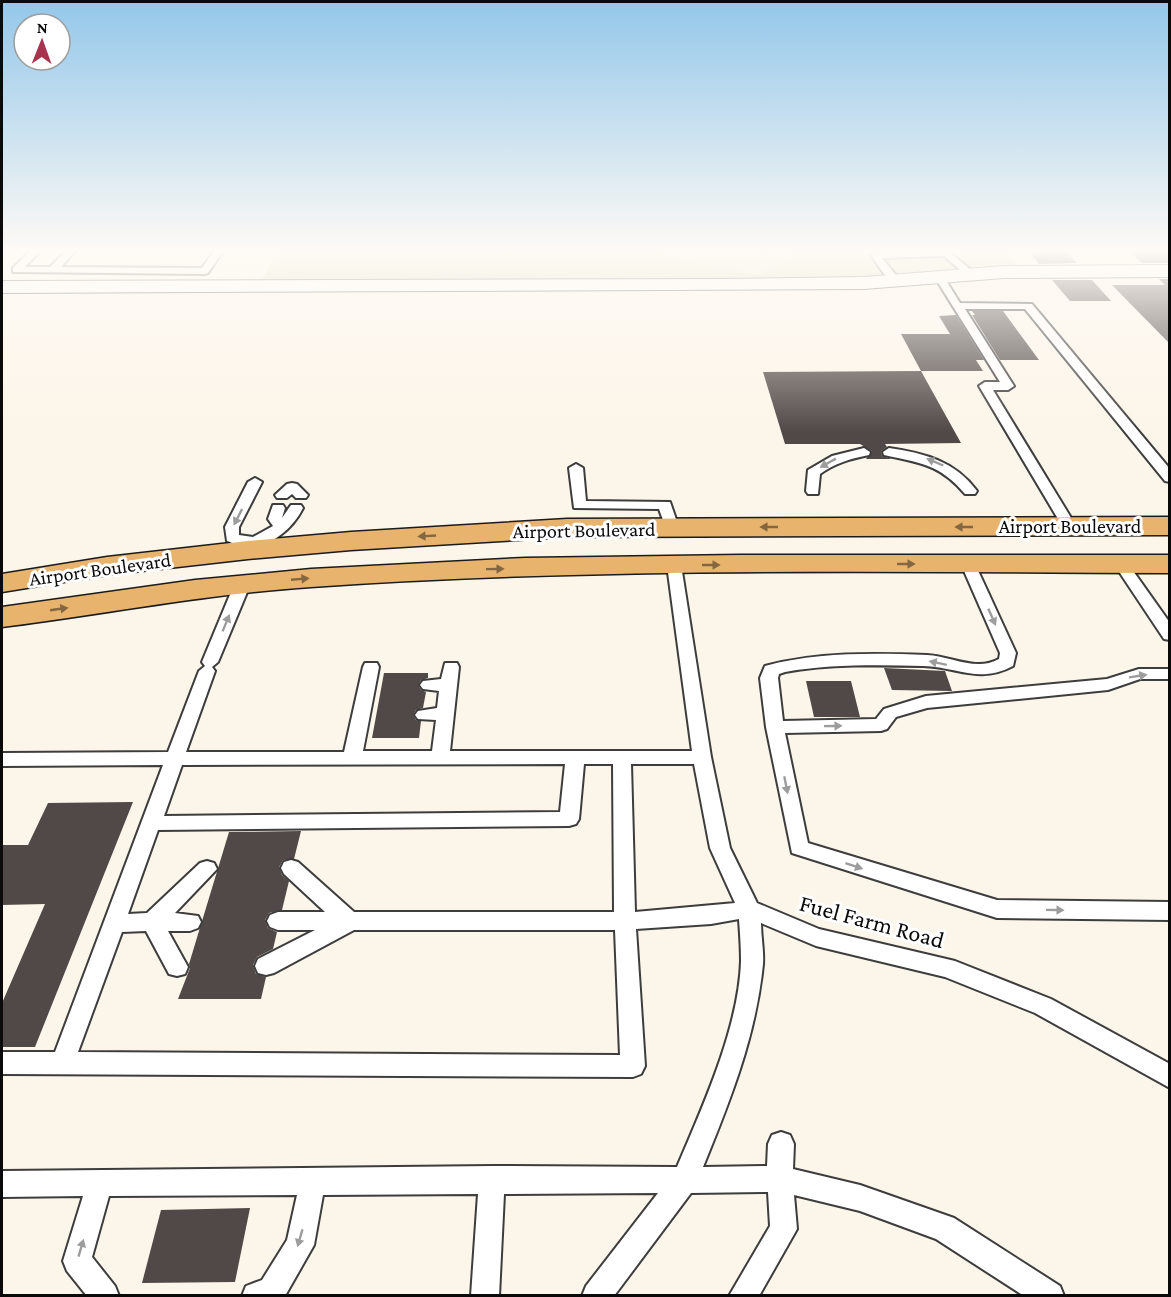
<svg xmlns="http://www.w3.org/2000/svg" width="1171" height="1297" viewBox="0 0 1171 1297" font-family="'Crimson Pro',serif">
<rect width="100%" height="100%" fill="#fcf5e9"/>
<!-- green -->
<path fill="#d6e2b7" d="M 278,250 L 1005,250 L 1017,265 L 862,278 L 262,280 Z"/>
<!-- pitch -->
<path fill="#e5eac8" d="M 646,250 L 789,250 L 792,258 L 759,276 Z"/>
<!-- building -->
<g fill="#514947">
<path d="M 1028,250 L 1065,250 L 1077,263 L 1039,264 Z"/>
<path d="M 1128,250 L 1170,250 L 1170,263 L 1142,263 Z"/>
<path d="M 1159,279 L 1170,279 L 1170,344 L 1112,285 L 1165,285 Z"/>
<path d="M 1052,280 L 1092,280 L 1111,301 L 1070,301 Z"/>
<path d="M 972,311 L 1003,311 L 1039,360 L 1000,360 L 972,315 L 975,315 Z"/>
<path d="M 956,315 L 984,360 L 976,360 L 983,371 L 921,371 L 901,334 L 950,334 L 939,316 Z"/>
<path d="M 921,371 L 961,443 L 885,444 L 887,447 L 881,451 L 882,456 L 892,459 L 866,459 L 872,451 L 860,444 L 785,444 L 763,372 Z"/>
<path d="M 884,668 L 945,671 L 952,691 L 892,690 Z"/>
<path d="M 384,673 L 428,673 L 428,678 L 421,680 L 418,685 L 421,690 L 426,692 L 423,708 L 416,710 L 413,715 L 416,720 L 421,721 L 419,738 L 372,738 Z"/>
<path d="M 806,681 L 851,681 L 860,717 L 814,717 Z"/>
<path d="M 133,802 L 35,1047 L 2,1047 L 2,1003 L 45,904 L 2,905 L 2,845 L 28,845 L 48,803 Z"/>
<path d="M 301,831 L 294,859 L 283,860 L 279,867 L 282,875 L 289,881 L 282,910 L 269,913 L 265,920 L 268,928 L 277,932 L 273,949 L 257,957 L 253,965 L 256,974 L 266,977 L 261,999 L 178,999 L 190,968 L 189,964 L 229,832 Z"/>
<path d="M 250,1208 L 235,1282 L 142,1283 L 161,1210 Z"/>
</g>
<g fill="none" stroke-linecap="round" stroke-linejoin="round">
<!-- lane casing -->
<g stroke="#3d3d3d" stroke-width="4">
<g id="lane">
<path d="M 31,250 L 41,250 L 25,267 L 50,267 L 67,250 L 76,250 L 61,267 L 202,268 L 215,250 L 224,250 L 208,273 L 205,274 L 13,272 L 13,268 Z"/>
<path d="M 947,250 L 972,271 L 972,275 L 966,275 L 944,256 L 882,258 L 900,280 L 895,283 L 884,274 L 871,255 L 876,252 Z"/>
<path d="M 936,274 L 942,274 L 960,303 L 1032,304 L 1170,469 L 1170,482 L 1165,481 L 1025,309 L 965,309 L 1014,386 L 1008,390 L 993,390 L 1076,526 L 1069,530 L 1064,529 L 979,386 L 985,382 L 1000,382 L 934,276 Z"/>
<path d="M 864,448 L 870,452 L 869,455 C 850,459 835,463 820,474 L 818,494 L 808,494 L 806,491 L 808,470 L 832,456 Z"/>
<path d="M 889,448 C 924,453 955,461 977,491 L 975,494 L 965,494 C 940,464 920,463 884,455 L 883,452 Z"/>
<path d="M 576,464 L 583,468 L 586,501 L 670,502 L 679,528 L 672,532 L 667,531 L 659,509 L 574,508 L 569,468 Z"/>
<path d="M 255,478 L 262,482 L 239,527 L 239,535 L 253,537 L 273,526 L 268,519 L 273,505 L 283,505 L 285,508 L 282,518 L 291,505 L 301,505 L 303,508 C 293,528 270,549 246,546 C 239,546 233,543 227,541 L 225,527 L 248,482 Z"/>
<path d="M 292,483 L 297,484 L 308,495 L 306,498 L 296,498 L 292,494 L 287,498 L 277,498 L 275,495 L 287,484 Z"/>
<path d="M 968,560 L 975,564 L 1016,653 L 1013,666 C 979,684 958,667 923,666 C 878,665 830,664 785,672 L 779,674 L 778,678 L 783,721 L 876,719 L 884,709 L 926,696 L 1107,679 L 1139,669 L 1170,669 L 1170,679 L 1140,679 L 1108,690 L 927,708 L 896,717 L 887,729 L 881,731 L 785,733 L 808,843 L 997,900 L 1170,902 L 1170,920 L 997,918 L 792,853 L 766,727 L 760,678 L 765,666 C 817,652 873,653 927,655 C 951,656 976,672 999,659 L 1000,653 L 961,564 Z"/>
<path d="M 1121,560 L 1126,561 L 1170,623 L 1170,640 L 1164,639 L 1114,564 Z"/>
<path d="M 674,561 L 681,565 L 711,757 L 730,848 L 757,903 L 819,929 L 955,961 L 1051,999 L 1170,1064 L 1170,1088 L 1035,1013 L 945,977 L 816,946 L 761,923 C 761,937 764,951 763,964 C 756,1036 730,1101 703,1167 L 767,1166 L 768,1144 L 772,1135 L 781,1132 L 790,1135 L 794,1144 L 793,1169 L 860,1185 L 954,1218 L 1060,1286 L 1064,1296 L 1024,1296 L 936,1239 L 860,1211 L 794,1195 L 797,1229 L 759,1296 L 729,1296 L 770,1226 L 768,1192 L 691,1193 L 614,1296 L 582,1296 L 586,1286 L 658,1193 L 504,1194 L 499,1296 L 471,1296 L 478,1194 L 323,1195 L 314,1245 L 285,1296 L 242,1296 L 246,1286 L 262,1280 L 287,1240 L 297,1195 L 109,1196 L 92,1257 L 115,1286 L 119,1296 L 87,1296 L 67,1271 L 63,1261 L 83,1196 L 2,1197 L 2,1171 L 492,1166 L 677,1167 C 703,1106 739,1027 741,961 C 741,947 740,933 739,919 L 711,924 L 636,929 L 645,1066 L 641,1074 L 633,1077 L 2,1074 L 2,1052 L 55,1052 L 163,765 L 2,766 L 2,753 L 168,752 L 199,671 L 205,666 L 202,662 L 234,585 L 242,580 L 250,585 L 218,662 L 212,667 L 215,671 L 186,752 L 344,752 L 363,667 L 365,663 L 377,663 L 379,667 L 363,751 L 432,751 L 436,720 L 418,719 L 415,715 L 418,711 L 437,708 L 439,691 L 423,689 L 420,685 L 423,681 L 441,679 L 445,663 L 457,663 L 459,667 L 450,751 L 692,751 L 667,565 ZM 565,764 L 560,812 L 164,816 L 182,765 ZM 584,764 L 613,764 L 614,912 L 354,912 L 298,862 L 291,860 L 284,862 L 281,868 L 284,874 L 325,912 L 278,912 L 270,915 L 267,921 L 270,927 L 278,930 L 315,930 L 258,959 L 255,966 L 258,973 L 266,975 L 274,973 L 354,930 L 615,930 L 620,1055 L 78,1052 L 122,932 L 146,931 L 169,974 L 177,976 L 185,974 L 188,967 L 168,931 L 190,931 L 198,928 L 201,922 L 198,916 L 175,913 L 217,869 L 214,863 L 207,861 L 200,863 L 147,913 L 128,914 L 158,830 L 569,826 L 576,824 L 579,819 ZM 631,764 L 694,764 L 710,848 L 735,903 L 635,912 Z"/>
</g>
</g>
<!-- street casing -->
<g stroke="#3d3d3d" stroke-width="2">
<path id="street" d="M 1170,265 L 1170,277 L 1004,278 L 864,289 L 2,293 L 2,281 L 720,279 L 864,277 L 1004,266 Z"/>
</g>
<!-- primary casing -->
<g stroke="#1b1b1b" stroke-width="3">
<g id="primary">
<path d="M 1170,517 L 1170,535 L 567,537 L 351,550 L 248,559 L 107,575 L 2,592 L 2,574 L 107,557 L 248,541 L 351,532 L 567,519 Z"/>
<path d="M 740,555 L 1170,555 L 1170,573 C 883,572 596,567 311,587 C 207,594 105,614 2,627 L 2,607 L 195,580 L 311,569 L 525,558 Z"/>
</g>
</g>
<!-- lane -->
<use href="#lane" fill="#fff" fill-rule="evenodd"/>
<!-- street -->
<use href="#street" fill="#fff" fill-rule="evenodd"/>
<!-- primary -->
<use href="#primary" fill="#e8b36d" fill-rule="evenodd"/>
</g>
<!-- one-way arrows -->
<defs><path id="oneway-solid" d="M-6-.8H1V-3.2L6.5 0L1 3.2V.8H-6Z" transform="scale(1.5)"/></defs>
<g fill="#9d9d9d">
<use href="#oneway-solid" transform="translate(935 462) rotate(-157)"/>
<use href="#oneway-solid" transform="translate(828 463) rotate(151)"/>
<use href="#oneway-solid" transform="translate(238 517) rotate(117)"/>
<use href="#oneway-solid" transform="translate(992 617) rotate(66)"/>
<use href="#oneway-solid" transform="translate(226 623) rotate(-68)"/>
<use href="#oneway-solid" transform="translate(938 663) rotate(-168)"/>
<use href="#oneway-solid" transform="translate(1138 676) rotate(-9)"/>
<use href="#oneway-solid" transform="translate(833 726) rotate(-1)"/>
<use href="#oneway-solid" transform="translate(786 785) rotate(79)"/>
<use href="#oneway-solid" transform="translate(854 866) rotate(18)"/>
<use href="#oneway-solid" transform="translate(1055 910) rotate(1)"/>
<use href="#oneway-solid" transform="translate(300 1238) rotate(106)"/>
<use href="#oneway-solid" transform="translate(81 1248) rotate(-74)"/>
</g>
<g fill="#846740">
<use href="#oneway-solid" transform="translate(769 527) rotate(180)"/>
<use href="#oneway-solid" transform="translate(964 527) rotate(180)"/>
<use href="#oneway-solid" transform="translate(427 536) rotate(177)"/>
<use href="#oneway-solid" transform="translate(906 564)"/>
<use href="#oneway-solid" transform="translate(711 565)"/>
<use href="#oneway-solid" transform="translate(495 569) rotate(-1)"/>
<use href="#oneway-solid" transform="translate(300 579) rotate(-5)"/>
<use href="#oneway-solid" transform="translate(59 609) rotate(-8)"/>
</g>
<!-- sky -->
<linearGradient id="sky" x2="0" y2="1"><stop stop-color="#93c7ea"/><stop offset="0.58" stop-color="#fefaf5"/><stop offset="1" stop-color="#fefaf5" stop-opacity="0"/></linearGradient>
<rect width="1171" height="432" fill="url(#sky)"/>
<g text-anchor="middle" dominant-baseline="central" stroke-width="6" stroke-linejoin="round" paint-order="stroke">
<!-- street labels -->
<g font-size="20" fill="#0a0a0a" stroke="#fff">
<text x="1070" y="526">Airport Boulevard</text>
<text transform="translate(584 530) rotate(-1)">Airport Boulevard</text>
<text transform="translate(100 569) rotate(-8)">Airport Boulevard</text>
</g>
<!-- near-street labels -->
<g font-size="24" fill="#0a0a0a" stroke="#fff">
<text transform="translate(872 921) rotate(15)">Fuel Farm Road</text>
</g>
</g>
<!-- border -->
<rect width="1171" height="1297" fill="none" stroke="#0a0a0a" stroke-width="6"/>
<!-- north arrow -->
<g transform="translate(42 42) rotate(1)"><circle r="28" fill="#ffffff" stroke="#9d9d9d" stroke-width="1.5"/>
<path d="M0-4.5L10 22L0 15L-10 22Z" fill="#a8334f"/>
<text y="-9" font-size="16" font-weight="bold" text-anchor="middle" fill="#0a0a0a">N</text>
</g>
</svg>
